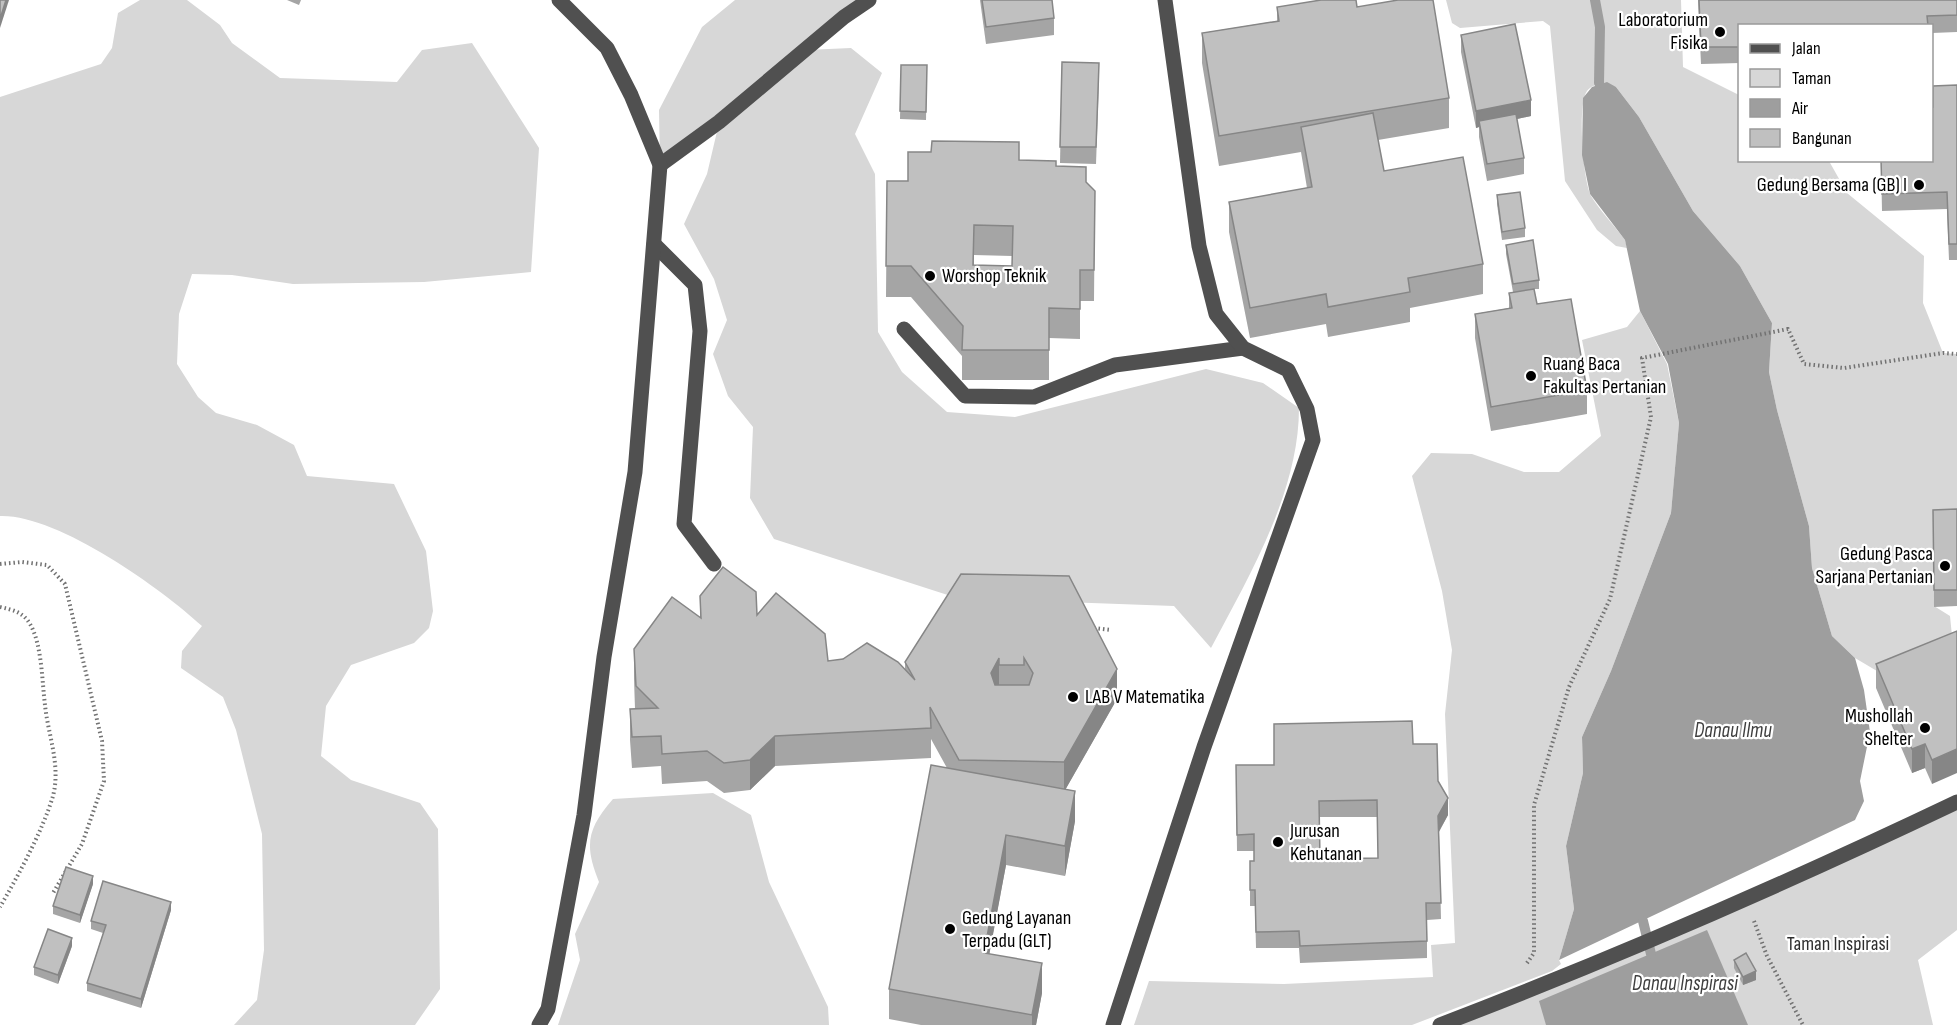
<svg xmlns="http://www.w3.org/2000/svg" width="1957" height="1025" viewBox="0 0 1957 1025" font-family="'Sofia Sans Condensed',sans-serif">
<rect width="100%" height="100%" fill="#fff"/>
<!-- green -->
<g fill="#d7d7d7">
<path d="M 140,0 L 187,0 L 220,25 L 232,43 L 280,78 L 397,82 L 422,50 L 472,43 L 539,148 L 531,272 L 424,282 L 293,284 L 232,275 L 192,274 L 179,314 L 177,364 L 198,397 L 216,413 L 257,425 L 294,445 L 307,476 L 394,484 L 426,551 L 433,611 L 429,628 L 414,643 L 351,665 L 326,706 L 321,756 L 351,780 L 420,803 L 438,829 L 440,989 L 415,1025 L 234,1025 L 257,1000 L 264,950 L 262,834 L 236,730 L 223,697 L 181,668 L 182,651 L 202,626 C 161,588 57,514 0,516 L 0,97 L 101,64 L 112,48 L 118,13 Z"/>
<path d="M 735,0 L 869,0 L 806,50 L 851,48 L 882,73 L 855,134 L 875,174 L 878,332 L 902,372 L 947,412 L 1015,417 L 1206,369 L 1263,383 L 1299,408 C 1299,492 1249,576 1211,648 L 1174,606 L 957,598 L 774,539 L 750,498 L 753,427 L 728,396 L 713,354 L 727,320 L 714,279 L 684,224 L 707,174 L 719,123 L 660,165 L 659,110 L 702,27 Z"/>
<path d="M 1446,0 L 1681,0 L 1683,67 L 1739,95 L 1740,160 L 1829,161 L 1847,193 L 1924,256 L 1923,303 L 1943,353 L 1957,354 L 1957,526 L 1933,527 L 1934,606 L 1950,616 L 1953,646 L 1882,674 L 1855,658 L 1832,636 L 1812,568 L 1809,526 L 1777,410 L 1769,372 L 1772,323 L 1740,266 L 1693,211 L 1639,117 L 1616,87 C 1605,85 1595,81 1587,91 C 1577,104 1583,181 1591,196 C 1600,211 1614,225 1625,240 L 1627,248 L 1616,246 L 1597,230 L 1565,181 L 1550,26 L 1543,21 L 1460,28 L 1452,23 Z"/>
<path d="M 1640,311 L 1667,364 L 1679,423 L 1671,513 L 1611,671 L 1582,737 L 1583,773 L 1566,846 L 1574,909 L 1559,960 L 1561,964 L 1552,971 L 1412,1025 L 1134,1025 L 1149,981 L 1284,984 L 1433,977 L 1431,945 L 1455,943 L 1445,714 L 1452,650 L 1442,591 L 1412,476 L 1431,453 L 1472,454 L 1524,472 L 1559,472 L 1601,436 L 1582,340 L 1627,327 Z"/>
<path d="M 713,793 L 751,815 L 769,882 L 828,1007 L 829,1025 L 558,1025 L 580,960 L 575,934 L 599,882 C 584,845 587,829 613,799 Z"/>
<path d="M 1957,802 L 1957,930 L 1918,960 L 1933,1025 L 1455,1025 Z"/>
</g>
<!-- water -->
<g fill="#9e9e9e">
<path d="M 1607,82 L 1616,87 L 1639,117 L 1693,211 L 1740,266 L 1772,323 L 1769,372 L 1777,410 L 1809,526 L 1812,568 L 1832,636 L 1855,658 L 1864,690 L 1870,732 L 1860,781 L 1864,801 L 1855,820 L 1559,960 L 1574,909 L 1566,846 L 1583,773 L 1582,737 L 1611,671 L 1671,513 L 1679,423 L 1668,364 L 1640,311 L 1625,240 L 1590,194 L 1582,155 L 1583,98 L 1592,87 Z"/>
<path d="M 1707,930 L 1748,1025 L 1546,1025 L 1539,1001 Z"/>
</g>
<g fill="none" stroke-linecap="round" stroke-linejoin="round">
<!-- stream -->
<g stroke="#9e9e9e" stroke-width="10">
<path d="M 1595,0 L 1600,27 L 1599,83"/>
<path d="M 1643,921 L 1651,954"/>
</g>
<!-- path -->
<g stroke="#727272" stroke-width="4" stroke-dasharray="1.5 3" stroke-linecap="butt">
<path d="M 0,564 L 22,562 L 47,565 L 65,584 L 102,741 L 104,781 L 82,844 L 53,893"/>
<path d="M 0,607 C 13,610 23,612 30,624 C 42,644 42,682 45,705 C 48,735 61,765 53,796 C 43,830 18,876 0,907"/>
<path d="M 1094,628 L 1111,630"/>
<path d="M 1754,921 L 1767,956 L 1803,1025"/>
<path d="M 1527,963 L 1534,953 L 1534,805 L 1569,687 L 1610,599 L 1651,417 L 1642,358 L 1788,329 L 1804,364 L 1844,368 L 1943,353 L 1957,354"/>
</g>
<!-- minor -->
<g stroke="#505050" stroke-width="15">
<path d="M 660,165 L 719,122 L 844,17 L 869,0"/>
<path d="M 654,244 L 695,285 L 700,331 L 684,524 L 714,564"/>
<path d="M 904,329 L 965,396 L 1034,397 L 1115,365 L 1243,348"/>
<path d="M 539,1025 L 548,1009 L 584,815 L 604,657 L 635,472 L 660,165 L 631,95 L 607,48 L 559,0"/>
<path d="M 1113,1025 L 1204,747 L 1313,440 L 1307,409 L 1288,370 L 1243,348 L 1216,314 L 1199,246 L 1165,0"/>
<path d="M 1440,1025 C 1615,958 1787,883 1957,802"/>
</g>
</g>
<!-- wall -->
<g fill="#a5a5a5" fill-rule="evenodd">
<path d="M 287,0 L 301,0 L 299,5 Z"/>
<path d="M 980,0 L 1052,0 L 1054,18 L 1054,35 L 986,44 Z"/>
<path d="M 1698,0 L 1957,0 L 1957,32 L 1932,33 L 1932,26 L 1740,26 L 1740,63 L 1701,64 Z"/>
<path d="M 1277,7 L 1357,7 L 1449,98 L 1449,128 L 1378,140 L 1384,171 L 1483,264 L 1483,294 L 1410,308 L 1410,322 L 1328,337 L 1326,324 L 1250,338 L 1229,232 L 1229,202 L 1307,188 L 1301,152 L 1219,166 L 1202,63 L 1202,33 L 1277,21 Z"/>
<path d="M 1461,35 L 1531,116 L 1517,119 L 1524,158 L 1524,174 L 1487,181 L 1479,137 L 1479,127 L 1476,128 L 1461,52 Z"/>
<path d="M 1062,62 L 1099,80 L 1096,164 L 1060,163 Z"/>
<path d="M 901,65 L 927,65 L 926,120 L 900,119 Z"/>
<path d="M 1957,85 L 1957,260 L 1949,260 L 1947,209 L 1882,211 L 1881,160 L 1932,160 Z"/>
<path d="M 1019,160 L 1056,166 L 1086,182 L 1095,191 L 1094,301 L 1080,301 L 1080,339 L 1049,338 L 1049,380 L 962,380 L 962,356 L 911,297 L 886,297 L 887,181 L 908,181 ZM 974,255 L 1012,256 L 1012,266 L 974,265 Z"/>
<path d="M 1497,195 L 1525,228 L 1525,237 L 1502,240 L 1497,204 Z"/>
<path d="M 1506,245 L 1539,280 L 1539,289 L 1534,289 L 1537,304 L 1587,390 L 1587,414 L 1491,431 L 1475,338 L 1475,314 L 1509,308 L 1509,293 L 1513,292 L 1506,254 Z"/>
<path d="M 1957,509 L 1957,606 L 1934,607 L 1933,510 Z"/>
<path d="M 961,574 L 1117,699 L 1065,790 L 1075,821 L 1065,876 L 1006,865 L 989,954 L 1042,993 L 1036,1025 L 921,1025 L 889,1019 L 889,989 L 947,768 L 931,739 L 931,758 L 775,766 L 750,790 L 724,793 L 707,781 L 662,784 L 661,766 L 632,768 L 630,740 L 630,709 L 635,709 L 634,679 L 634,649 L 700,618 L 700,596 L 757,615 L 828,661 L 905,670 L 905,662 Z"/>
<path d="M 1957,631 L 1932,784 L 1925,768 L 1912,773 L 1876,688 L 1876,664 Z"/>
<path d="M 1413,744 L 1438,781 L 1448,815 L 1439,832 L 1441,919 L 1427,920 L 1427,958 L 1300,963 L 1299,948 L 1256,948 L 1255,906 L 1250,906 L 1250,861 L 1254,861 L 1254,851 L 1237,851 L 1236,765 L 1274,765 ZM 1319,817 L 1377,817 L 1378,858 L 1320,859 Z"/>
<path d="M 93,884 L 80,923 L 53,914 L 53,906 Z"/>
<path d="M 171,910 L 141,1008 L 87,991 L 87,983 L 103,933 L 91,929 L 91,921 Z"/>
<path d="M 72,946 L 58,984 L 34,975 L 34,967 Z"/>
<path d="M 1734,960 L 1756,980 L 1743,985 L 1734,968 Z"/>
</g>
<!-- shaded-wall -->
<g fill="#868686">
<path d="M 6,0 L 9,0 L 0,28 L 0,19 Z"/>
<path d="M 1531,100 L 1531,116 L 1480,127 L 1479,121 L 1479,127 L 1476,128 L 1476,111 Z"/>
<path d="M 999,658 L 999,688 L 991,703 L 991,673 Z"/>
<path d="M 1117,669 L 1117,699 L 1064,792 L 1064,762 Z"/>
<path d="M 775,736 L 775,766 L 750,790 L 750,760 Z"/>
<path d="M 1925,744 L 1925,768 L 1912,773 L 1912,749 Z"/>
<path d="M 1957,749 L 1957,773 L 1932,784 L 1932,760 Z"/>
<path d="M 1075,791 L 1075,821 L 1065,876 L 1065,846 Z"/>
<path d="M 1448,798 L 1448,815 L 1438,833 L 1438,816 Z"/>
<path d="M 1006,835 L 1006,865 L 984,983 L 984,953 Z"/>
<path d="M 93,876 L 93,884 L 80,923 L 80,915 Z"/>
<path d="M 171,902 L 171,910 L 141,1008 L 141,999 Z"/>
<path d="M 72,938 L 72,946 L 58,984 L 58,975 Z"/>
<path d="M 1042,963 L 1042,993 L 1036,1025 L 1032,1025 L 1032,1015 Z"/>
<path d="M 1756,971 L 1756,980 L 1743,985 L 1743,977 Z"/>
</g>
<!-- building -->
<g fill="#c0c0c0" stroke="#868686" stroke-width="1.5" fill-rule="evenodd">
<path d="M 0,0 L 6,0 L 0,19 Z"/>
<path d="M 982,0 L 1052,0 L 1054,18 L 986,27 Z"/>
<path d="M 1321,0 L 1356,0 L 1357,7 L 1398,0 L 1433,0 L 1449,98 L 1219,136 L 1202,33 L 1279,21 L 1277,7 Z"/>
<path d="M 1699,0 L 1957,0 L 1957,15 L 1927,16 L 1928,26 L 1740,26 L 1740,47 L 1701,47 Z"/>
<path d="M 1515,24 L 1531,100 L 1476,111 L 1461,35 Z"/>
<path d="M 1062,62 L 1099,63 L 1096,147 L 1060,147 Z"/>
<path d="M 901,65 L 927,65 L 926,112 L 900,111 Z"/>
<path d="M 1957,85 L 1957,244 L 1949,244 L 1947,192 L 1882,194 L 1881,160 L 1932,160 L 1932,107 L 1933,107 L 1933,86 Z"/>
<path d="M 1373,113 L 1384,171 L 1463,157 L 1483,264 L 1408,278 L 1410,292 L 1328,307 L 1326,294 L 1250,308 L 1229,202 L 1312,187 L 1301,127 Z"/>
<path d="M 1516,114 L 1524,158 L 1487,164 L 1479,121 Z"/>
<path d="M 932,141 L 1019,142 L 1019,160 L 1056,161 L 1056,166 L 1086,167 L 1086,182 L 1095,191 L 1094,270 L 1080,270 L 1080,309 L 1049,308 L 1049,350 L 962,350 L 963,326 L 911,266 L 886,266 L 887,181 L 908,181 L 908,152 L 931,152 ZM 974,225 L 1013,226 L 1012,266 L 973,265 Z"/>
<path d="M 1520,192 L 1525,228 L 1502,232 L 1497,195 Z"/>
<path d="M 1533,240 L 1539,280 L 1513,284 L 1506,245 Z"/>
<path d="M 1534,289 L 1537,304 L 1571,299 L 1587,390 L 1491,407 L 1475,314 L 1512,308 L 1509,293 Z"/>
<path d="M 1957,509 L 1957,590 L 1934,590 L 1933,510 Z"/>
<path d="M 723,567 L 756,592 L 757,615 L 776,593 L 825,634 L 828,661 L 843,659 L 867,643 L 898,662 L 915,680 L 905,662 L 961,574 L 1069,576 L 1117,669 L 1064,762 L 959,760 L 930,707 L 931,728 L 775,736 L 750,760 L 724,763 L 707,751 L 662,754 L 661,736 L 632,737 L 630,709 L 658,708 L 636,686 L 634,649 L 672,597 L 701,618 L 700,596 ZM 999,658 L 999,665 L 1024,665 L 1024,658 L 1033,673 L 1029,685 L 995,685 L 991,673 Z"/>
<path d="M 1957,631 L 1957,749 L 1932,760 L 1925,744 L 1912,749 L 1876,664 Z"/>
<path d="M 1412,721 L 1413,744 L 1437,744 L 1438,781 L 1448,798 L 1438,816 L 1441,903 L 1426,903 L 1427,941 L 1300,946 L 1299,931 L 1256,932 L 1255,890 L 1250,890 L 1250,861 L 1254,861 L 1254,834 L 1237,835 L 1236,765 L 1274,765 L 1274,724 ZM 1377,800 L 1378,858 L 1320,859 L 1319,801 Z"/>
<path d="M 931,765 L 1075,791 L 1065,846 L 1006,835 L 984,953 L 1042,963 L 1032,1015 L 889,989 Z"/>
<path d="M 66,867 L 93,876 L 80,915 L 53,906 Z"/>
<path d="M 103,881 L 171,902 L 141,999 L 87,983 L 106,925 L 91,921 Z"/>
<path d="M 48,929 L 72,938 L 58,975 L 34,967 Z"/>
<path d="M 1746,953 L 1756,971 L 1743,977 L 1734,960 Z"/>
</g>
<!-- markers -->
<g fill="#000" stroke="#fff" stroke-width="2">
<circle cx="1720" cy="32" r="6"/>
<circle cx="1919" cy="185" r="6"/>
<circle cx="930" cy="276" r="6"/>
<circle cx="1531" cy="376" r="6"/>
<circle cx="1945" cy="566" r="6"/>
<circle cx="1073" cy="697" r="6"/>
<circle cx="1925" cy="728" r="6"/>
<circle cx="1278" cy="842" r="6"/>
<circle cx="950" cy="929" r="6"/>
</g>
<g text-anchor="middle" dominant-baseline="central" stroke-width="4.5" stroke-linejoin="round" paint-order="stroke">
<!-- poi labels -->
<g font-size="20" fill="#000" stroke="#fff" text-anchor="start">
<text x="1708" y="20" text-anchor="end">Laboratorium<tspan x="1708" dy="23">Fisika</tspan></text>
<text x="1907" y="185" text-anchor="end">Gedung Bersama (GB) I</text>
<text x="942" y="276">Worshop Teknik</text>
<text x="1543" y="364">Ruang Baca<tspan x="1543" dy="23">Fakultas Pertanian</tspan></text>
<text x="1933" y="554" text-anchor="end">Gedung Pasca<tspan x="1933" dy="23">Sarjana Pertanian</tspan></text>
<text x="1085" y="697">LAB V Matematika</text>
<text x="1913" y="716" text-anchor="end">Mushollah<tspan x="1913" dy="23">Shelter</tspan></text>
<text x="1290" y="831">Jurusan<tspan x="1290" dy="23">Kehutanan</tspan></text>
<text x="962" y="918">Gedung Layanan<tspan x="962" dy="23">Terpadu (GLT)</tspan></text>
</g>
<!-- park labels -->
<g font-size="20" fill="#2e2e2e" stroke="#fff">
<text x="1838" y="944">Taman Inspirasi</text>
</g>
<!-- water labels -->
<g font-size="21" font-style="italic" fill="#3f3f3f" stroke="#fff">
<text x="1733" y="730">Danau Ilmu</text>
<text x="1685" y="983">Danau Inspirasi</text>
</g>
</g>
<!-- legend -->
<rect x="1738" y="24" width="195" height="138" fill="#ffffff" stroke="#999999" stroke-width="1.5"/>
<rect x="1750" y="44" width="30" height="9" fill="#505050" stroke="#999999" stroke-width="1.5"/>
<text x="1792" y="54" font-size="18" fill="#000000">Jalan</text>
<rect x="1750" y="69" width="30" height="18" fill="#d7d7d7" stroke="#999999" stroke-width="1.5"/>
<text x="1792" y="84" font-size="18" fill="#000000">Taman</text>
<rect x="1750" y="99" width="30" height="18" fill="#9e9e9e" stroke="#999999" stroke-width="1.5"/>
<text x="1792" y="114" font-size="18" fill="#000000">Air</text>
<rect x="1750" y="129" width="30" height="18" fill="#c0c0c0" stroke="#999999" stroke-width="1.5"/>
<text x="1792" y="144" font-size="18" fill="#000000">Bangunan</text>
</svg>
